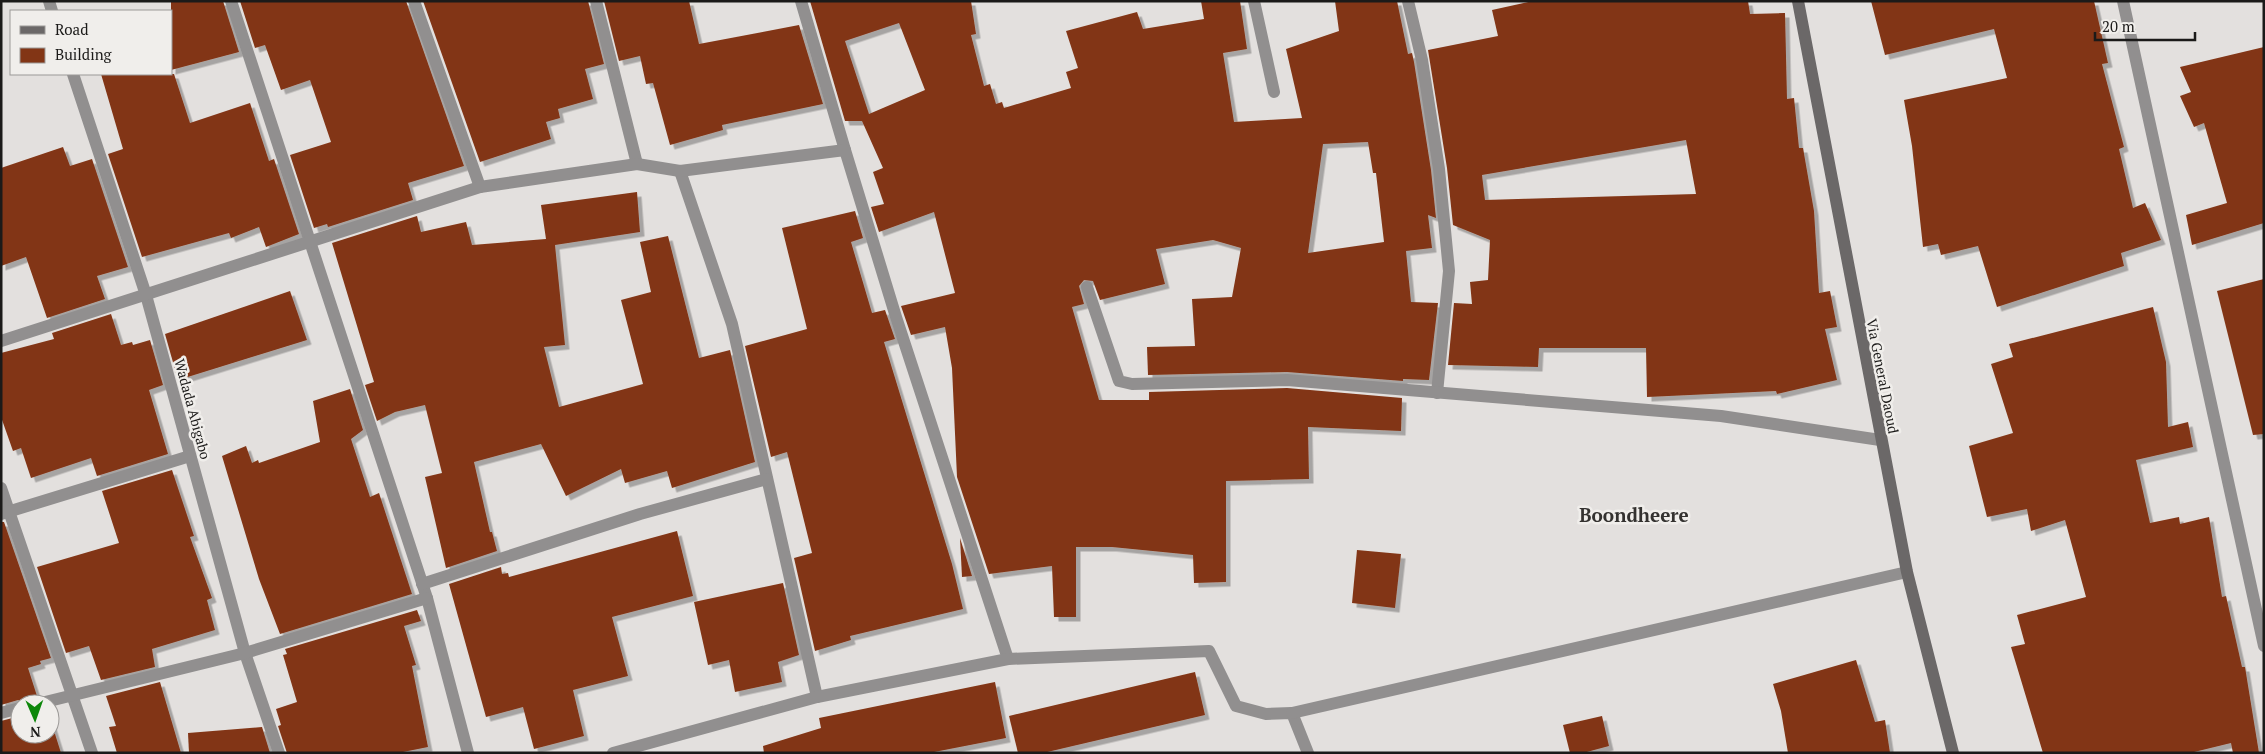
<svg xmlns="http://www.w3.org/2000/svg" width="2265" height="754" viewBox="0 0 2265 754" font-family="'PT Serif',serif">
<defs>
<filter id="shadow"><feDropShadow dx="4.5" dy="4.5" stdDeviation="0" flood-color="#0004"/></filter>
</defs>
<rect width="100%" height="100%" fill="#e3e0de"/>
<!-- building -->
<g fill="#823515" fill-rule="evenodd" filter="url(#shadow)">
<path d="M 171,1 L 223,1 L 239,52 L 171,70 Z"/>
<path d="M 240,1 L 406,1 L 464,166 L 408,183 L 413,200 L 328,227 L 327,224 L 314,228 L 290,155 L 331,142 L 310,80 L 281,90 L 265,45 L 255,48 Z"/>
<path d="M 423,1 L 588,1 L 604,64 L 585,69 L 593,99 L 558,109 L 560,118 L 546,122 L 551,139 L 480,162 Z"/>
<path d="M 604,1 L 689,1 L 699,44 L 799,25 L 823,104 L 722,125 L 723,130 L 670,145 L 653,83 L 646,84 L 640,56 L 619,61 Z"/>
<path d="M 810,1 L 971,1 L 976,34 L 971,35 L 984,86 L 990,84 L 996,104 L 1002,102 L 1004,108 L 1071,88 L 1066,72 L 1078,68 L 1066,31 L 1137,12 L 1143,29 L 1204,19 L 1201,1 L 1240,1 L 1247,49 L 1223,53 L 1234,122 L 1302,118 L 1286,49 L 1339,31 L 1335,1 L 1397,1 L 1408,54 L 1412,53 L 1414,62 L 1431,170 L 1436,218 L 1428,215 L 1432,248 L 1406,251 L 1411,302 L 1438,303 L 1429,380 L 1403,379 L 1403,381 L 1287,372 L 1148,375 L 1147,347 L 1195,346 L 1192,299 L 1232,297 L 1241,248 L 1213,240 L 1156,249 L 1165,284 L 1100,300 L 1093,281 L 1084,280 L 1079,286 L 1084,304 L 1072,307 L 1099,400 L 1149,400 L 1149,392 L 1287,388 L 1402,398 L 1401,431 L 1308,427 L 1309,479 L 1226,481 L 1226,582 L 1194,583 L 1193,555 L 1112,547 L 1076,547 L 1076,617 L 1054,617 L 1052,566 L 989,574 L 957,477 L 952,368 L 945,327 L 911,335 L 901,306 L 955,293 L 934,212 L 879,232 L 871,207 L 884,204 L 873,172 L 883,168 L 862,121 L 845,121 ZM 899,23 L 925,90 L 869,114 L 845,41 ZM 1368,142 L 1373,173 L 1376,173 L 1384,242 L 1308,253 L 1323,144 Z"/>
<path d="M 1533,1 L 1748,1 L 1750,14 L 1785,13 L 1787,99 L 1794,98 L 1799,148 L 1803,148 L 1814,211 L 1819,293 L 1830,291 L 1837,327 L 1825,329 L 1837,380 L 1777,394 L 1776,391 L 1647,397 L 1646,348 L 1539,348 L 1538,367 L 1448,365 L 1454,303 L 1472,304 L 1470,282 L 1488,280 L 1490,240 L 1453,225 L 1447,168 L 1428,50 L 1498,36 L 1492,10 ZM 1686,140 L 1696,194 L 1485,200 L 1482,175 Z"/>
<path d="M 1871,1 L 2094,1 L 2108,63 L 2102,64 L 2124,147 L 2119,149 L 2133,208 L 2145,203 L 2161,240 L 2121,253 L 2124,266 L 1997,307 L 1978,246 L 1941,255 L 1938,244 L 1923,247 L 1912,146 L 1904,100 L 2007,78 L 1994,29 L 1885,55 Z"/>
<path d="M 2264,47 L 2264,223 L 2192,245 L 2186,215 L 2227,203 L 2204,123 L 2194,127 L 2180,96 L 2191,92 L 2180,67 Z"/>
<path d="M 101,74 L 174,74 L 190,123 L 250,103 L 269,161 L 274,159 L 299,234 L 266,247 L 259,227 L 231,238 L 229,233 L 142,257 L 108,154 L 123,149 Z"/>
<path d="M 63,147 L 70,166 L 92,159 L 128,267 L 97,276 L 105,299 L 47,318 L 26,257 L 1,266 L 1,168 Z"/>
<path d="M 637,192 L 640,232 L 555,245 L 565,345 L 544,347 L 559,407 L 643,384 L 621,300 L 651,292 L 640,242 L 668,236 L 699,358 L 730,350 L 755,462 L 672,488 L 667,471 L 625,483 L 621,469 L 566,496 L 541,444 L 474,462 L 490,532 L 492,532 L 497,551 L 446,568 L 425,477 L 442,473 L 425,405 L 395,412 L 377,421 L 365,385 L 374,382 L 332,243 L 417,216 L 421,232 L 466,222 L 472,245 L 546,239 L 541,205 Z"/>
<path d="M 855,211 L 863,238 L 851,242 L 872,313 L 885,310 L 895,339 L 884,342 L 952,564 L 963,609 L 850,636 L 851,640 L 815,651 L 794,558 L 812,553 L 787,452 L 771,457 L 745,346 L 807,329 L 782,228 Z"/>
<path d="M 2264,279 L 2264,434 L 2253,435 L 2217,291 Z"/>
<path d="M 290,291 L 307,340 L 178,380 L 165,334 Z"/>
<path d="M 2153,307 L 2166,362 L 2168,427 L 2188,422 L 2193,447 L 2136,460 L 2150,523 L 2179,517 L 2180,524 L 2209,517 L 2222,597 L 2226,596 L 2242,667 L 2245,667 L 2259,753 L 2233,753 L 2231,743 L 2190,753 L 2043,753 L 2011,647 L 2025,644 L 2017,615 L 2086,597 L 2065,520 L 2031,531 L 2027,509 L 1987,517 L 1969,446 L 2013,433 L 1991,364 L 2013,357 L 2009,344 Z"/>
<path d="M 111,314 L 121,345 L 132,342 L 133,345 L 150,340 L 163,385 L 149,390 L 168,454 L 97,476 L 91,458 L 31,478 L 21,448 L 13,451 L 1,417 L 1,353 L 54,339 L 52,333 Z"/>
<path d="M 350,389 L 363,430 L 351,439 L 370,497 L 379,493 L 412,594 L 280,634 L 259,579 L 222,456 L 246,446 L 252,463 L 258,460 L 259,463 L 320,442 L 313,401 Z"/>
<path d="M 172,470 L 194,536 L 190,537 L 212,598 L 207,600 L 215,630 L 152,649 L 155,667 L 101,680 L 89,646 L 66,653 L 37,567 L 119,543 L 102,491 Z"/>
<path d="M 1,522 L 4,522 L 51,658 L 40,661 L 41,664 L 28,668 L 37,696 L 31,699 L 29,704 L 18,700 L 1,705 Z"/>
<path d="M 677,531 L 693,596 L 612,617 L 628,676 L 573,690 L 584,736 L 534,749 L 523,707 L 486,717 L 449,584 L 501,567 L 502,574 L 508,573 L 509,577 Z"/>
<path d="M 960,538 L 972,576 L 962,577 Z"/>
<path d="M 1357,550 L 1401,554 L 1395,608 L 1352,603 Z"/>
<path d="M 783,583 L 799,655 L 778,662 L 782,682 L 735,692 L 729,660 L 708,665 L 694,602 Z"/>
<path d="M 417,610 L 421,621 L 404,626 L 416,665 L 412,666 L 428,747 L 398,753 L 287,753 L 278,726 L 281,725 L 276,709 L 297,702 L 283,655 L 287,654 L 285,649 Z"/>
<path d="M 1856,660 L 1875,722 L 1885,720 L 1890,753 L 1788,753 L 1781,711 L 1773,684 Z"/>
<path d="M 1195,672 L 1205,715 L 1043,753 L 1018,753 L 1009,716 Z"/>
<path d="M 160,682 L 181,753 L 117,753 L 109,727 L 116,726 L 106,696 Z"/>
<path d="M 995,682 L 1006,738 L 929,753 L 764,753 L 763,746 L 821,728 L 819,718 Z"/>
<path d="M 20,716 L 20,734 L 50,734 L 50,718 L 61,753 L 1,753 L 1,721 Z"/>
<path d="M 1602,716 L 1609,746 L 1583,753 L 1570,753 L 1563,725 Z"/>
<path d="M 262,727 L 270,753 L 189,753 L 188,733 Z"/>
</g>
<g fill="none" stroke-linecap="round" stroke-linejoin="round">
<!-- street -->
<g stroke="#918f8f" stroke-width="12">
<path d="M 49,1 L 52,11"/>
<path d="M 231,1 L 427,598 L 468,753"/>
<path d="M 414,1 L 480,187"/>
<path d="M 596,1 L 637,164"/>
<path d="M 801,1 L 845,150"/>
<path d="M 1254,1 L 1274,92"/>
<path d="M 1408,1 L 1422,60 L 1439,169 L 1449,271 L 1437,393"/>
<path d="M 2123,1 L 2264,646"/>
<path d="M 73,74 L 146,295 L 245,653 L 279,753"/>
<path d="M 680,171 L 732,324 L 817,697"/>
<path d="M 1087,287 L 1119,381 L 1132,384 L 1287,380 L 1721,416 L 1880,440"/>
<path d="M 1,341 L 480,187 L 637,164 L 680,171 L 845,150 L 896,317 L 1008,659 L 1209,651 L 1236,706 L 1266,714 L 1292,713 L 1308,753"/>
<path d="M 1,488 L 92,753"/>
<path d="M 1,514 L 190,456"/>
<path d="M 422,584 L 640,514 L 767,479"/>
<path d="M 37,704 L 245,653 L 427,598"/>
<path d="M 1,713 L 20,708"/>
<path d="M 1292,713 L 1907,572"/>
<path d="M 613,753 L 817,697 L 1008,659"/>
</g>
<!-- secondary -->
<path stroke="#6b6868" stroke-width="12" d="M 1798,1 L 1907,572 L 1953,753"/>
</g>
<g text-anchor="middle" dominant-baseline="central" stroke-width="5" stroke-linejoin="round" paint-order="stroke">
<!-- street labels -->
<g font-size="14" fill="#1b1a19" stroke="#f0eeeb">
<text transform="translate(1883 376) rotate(79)">Via General Daoud</text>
<text transform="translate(193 409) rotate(75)">Wadada Abigabo</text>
</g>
<!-- district labels -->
<g font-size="19" font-weight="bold" fill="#343230" stroke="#f0eeeb">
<text x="1634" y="514">Boondheere</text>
</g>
</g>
<!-- border -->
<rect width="2265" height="754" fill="none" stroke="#1b1a19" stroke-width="5"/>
<!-- legend -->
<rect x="10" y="10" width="162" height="65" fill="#f0eeeb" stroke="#9b9997"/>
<rect x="20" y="26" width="25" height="8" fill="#6b6868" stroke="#9b9997"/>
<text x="55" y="35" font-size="15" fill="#1b1a19">Road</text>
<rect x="20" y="48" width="25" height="15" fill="#823515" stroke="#9b9997"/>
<text x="55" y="60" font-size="15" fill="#1b1a19">Building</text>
<!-- north arrow -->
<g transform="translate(35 719) rotate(178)"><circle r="24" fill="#f0eeeb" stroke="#9b9997"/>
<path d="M0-4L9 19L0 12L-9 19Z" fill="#0d870a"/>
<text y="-8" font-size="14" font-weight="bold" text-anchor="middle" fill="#1b1a19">N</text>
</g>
<!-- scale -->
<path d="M2095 32v8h100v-8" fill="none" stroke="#1b1a19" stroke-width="2.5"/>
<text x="2102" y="32" font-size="15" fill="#1b1a19" stroke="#f0eeeb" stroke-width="4" paint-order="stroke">20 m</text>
</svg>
